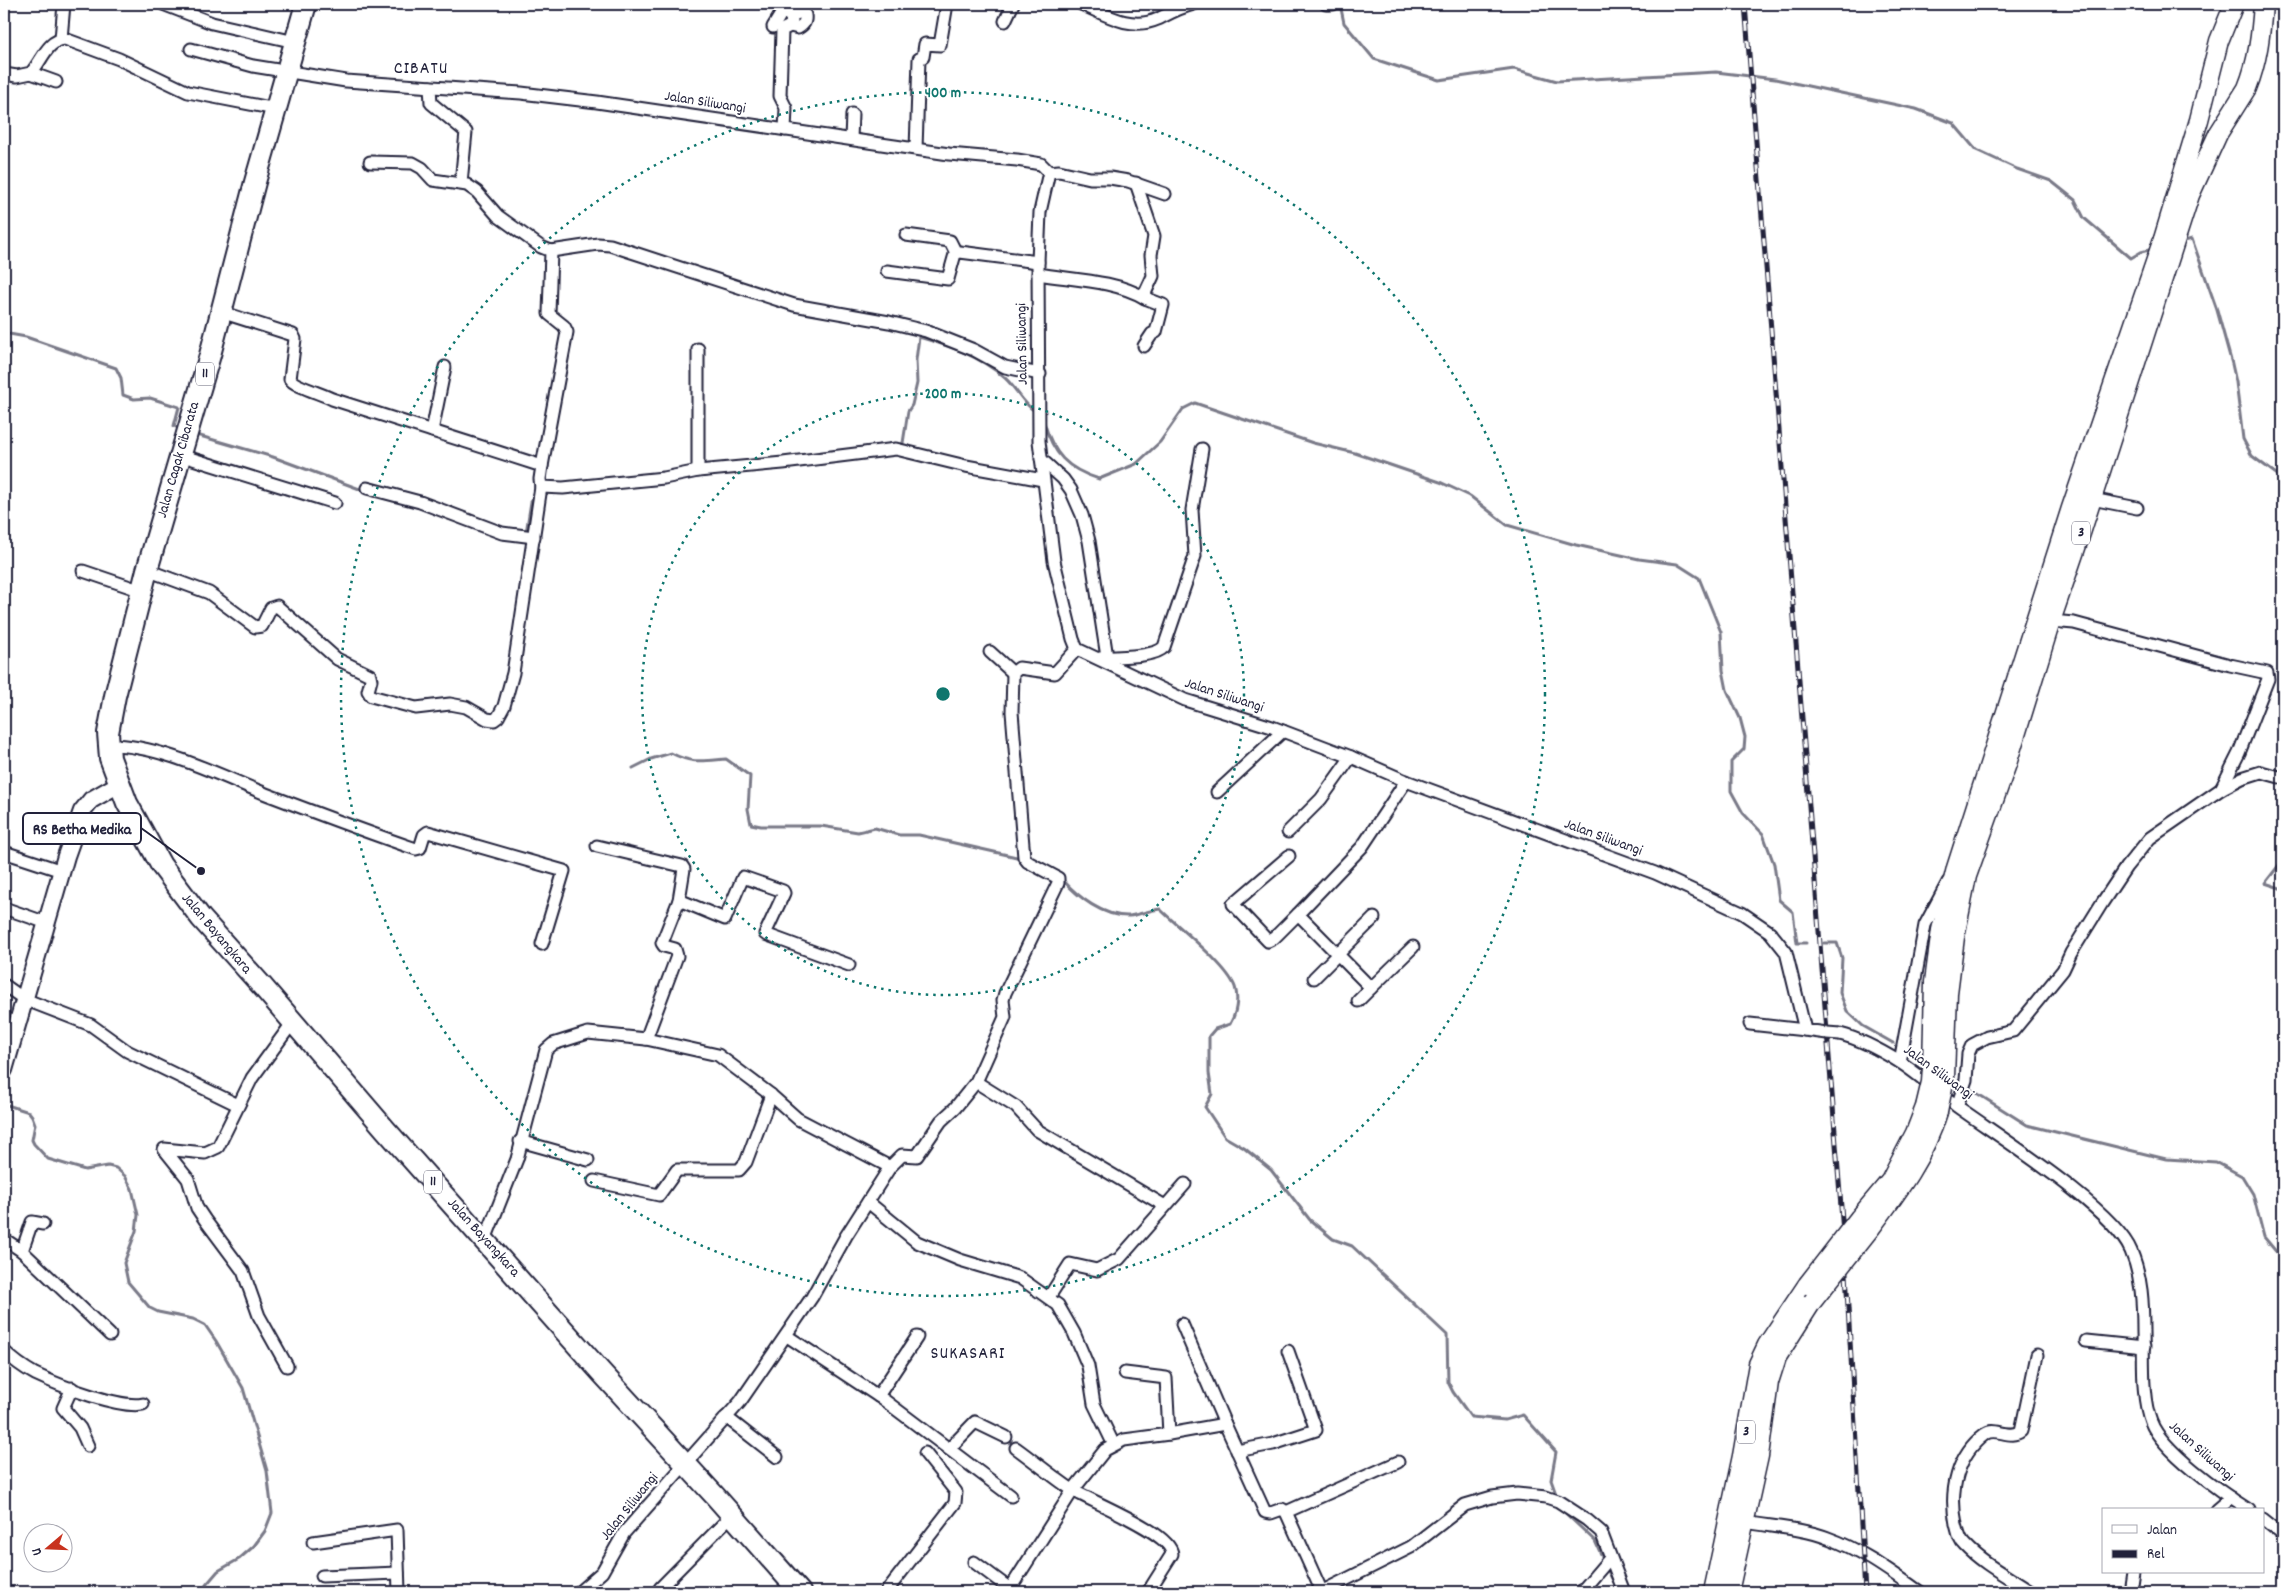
<svg xmlns="http://www.w3.org/2000/svg" width="2287" height="1596" viewBox="0 0 2287 1596" font-family="Dekko,sans-serif">
<rect width="100%" height="100%" fill="#fff"/>
<filter id="ink" filterUnits="userSpaceOnUse"><feTurbulence type="fractalNoise" baseFrequency=".02" numOctaves="2"/><feDisplacementMap in="SourceGraphic" scale="10" xChannelSelector="R" yChannelSelector="G"/><feConvolveMatrix kernelMatrix="1 2 1 2 8 2 1 2 1" color-interpolation-filters="sRGB"/></filter>
<g filter="url(#ink)">
<g fill="none" stroke-linecap="round" stroke-linejoin="round">
<!-- stream -->
<g stroke="#7a7a88" stroke-width="3">
<path d="M 1340,4 L 1344,23 L 1374,59 L 1439,80 L 1514,69 L 1557,81 L 1716,72 L 1775,79 L 1916,109 L 1953,123 L 1976,150 L 2017,169 L 2051,181 L 2075,200 L 2084,218 L 2131,258 L 2141,252 L 2153,249"/>
<path d="M 1143,18 L 1172,6"/>
<path d="M 2181,242 L 2192,239 L 2217,310 L 2232,364 L 2236,382 L 2243,439 L 2252,456 L 2283,479"/>
<path d="M 4,333 L 26,337 L 116,368 L 121,378 L 123,395 L 134,399 L 150,398 L 179,407 L 174,426 L 180,429"/>
<path d="M 1044,422 C 1053,454 1067,469 1099,479 L 1136,464 L 1160,442 L 1183,409 L 1195,403 L 1242,419 L 1313,443 L 1355,453 L 1440,482 L 1470,496 L 1507,525 L 1576,545 L 1639,559 L 1677,564 L 1699,578 L 1721,632 L 1723,670 L 1727,690 L 1740,718 L 1745,737 L 1744,749 L 1731,762 L 1731,791 L 1743,813 L 1763,834 L 1774,864 L 1779,900 L 1793,912 L 1797,943 L 1806,943"/>
<path d="M 193,434 L 273,457 L 365,491"/>
<path d="M 897,445 L 903,443 L 908,411 L 912,405 L 917,383 L 916,360 L 919,337 C 950,346 980,356 1005,378 C 1017,389 1023,404 1036,412"/>
<path d="M 526,533 L 531,502 L 535,491"/>
<path d="M 633,768 L 651,759 L 671,753 C 692,764 703,761 726,759 L 750,776 L 748,809 L 751,824 L 761,826 L 821,826 L 858,832 L 875,828 L 899,835 L 919,835 L 1021,858"/>
<path d="M 2283,860 L 2265,883 L 2283,889"/>
<path d="M 1062,879 C 1078,897 1103,917 1129,916 C 1139,915 1150,910 1160,909 C 1178,927 1227,965 1235,987 C 1239,999 1236,1014 1230,1024 L 1215,1029 L 1209,1036 L 1209,1073 L 1212,1094 L 1205,1107 L 1225,1137 L 1244,1148 L 1271,1170 L 1310,1220 L 1333,1239 L 1352,1246 L 1447,1335 L 1448,1382 L 1453,1392 L 1471,1417 L 1505,1420 L 1523,1415 L 1556,1452 L 1551,1480 L 1557,1497"/>
<path d="M 1824,943 L 1837,943 L 1842,958 L 1840,993 L 1847,1011 L 1863,1026 L 1893,1043"/>
<path d="M 1967,1087 L 2027,1125 L 2166,1159 L 2216,1162 L 2242,1176 L 2253,1194 L 2264,1237 L 2283,1260"/>
<path d="M 4,1104 L 29,1112 L 32,1116 L 35,1124 L 32,1140 L 34,1144 L 48,1159 L 85,1170 L 108,1166 L 116,1168 L 125,1176 L 132,1189 L 138,1215 L 136,1231 L 124,1263 L 128,1282 L 150,1308 L 158,1312 L 193,1319 L 205,1325 L 216,1341 L 243,1388 L 267,1471 L 272,1513 L 265,1531 L 254,1546 L 239,1559 L 218,1571 L 206,1585 L 204,1592"/>
<path d="M 1561,1509 L 1595,1541 L 1604,1561"/>
<path d="M 1606,1567 L 1617,1588"/>
</g>
<!-- street casing -->
<g stroke="#22223b" stroke-width="15">
<g id="street">
<path d="M 163,4 L 212,23 L 295,42"/>
<path d="M 1081,4 C 1106,15 1131,31 1158,19 C 1170,13 1181,7 1194,4"/>
<path d="M 1326,4 L 1333,4"/>
<path d="M 1005,21 L 1013,4"/>
<path d="M 790,26 L 798,28 C 804,25 806,21 805,15 L 801,12 L 790,16"/>
<path d="M 773,27 L 781,14 L 786,13"/>
<path d="M 61,39 L 64,4"/>
<path d="M 191,49 L 253,66 L 346,81 L 521,93 L 597,102 L 949,154 L 1017,160 L 1041,164 L 1049,172 L 1040,212 L 1038,262 L 1039,441 L 1054,561 L 1073,639 L 1077,649 L 1185,700 L 1272,727 L 1351,757 L 1406,781 L 1655,873 L 1742,913 L 1770,932 L 1786,952 L 1805,1030 L 1827,1033"/>
<path d="M 31,73 L 56,82"/>
<path d="M 4,74 L 17,76 L 31,73 C 42,61 47,40 65,39 L 119,59 L 188,92 L 276,109"/>
<path d="M 430,87 L 431,103 L 466,132 L 461,183"/>
<path d="M 785,130 L 786,108 L 780,96 L 782,30 L 790,26 L 792,21 L 790,16 L 786,13 L 787,4"/>
<path d="M 851,139 L 852,114"/>
<path d="M 916,149 L 919,59 L 923,57 L 925,44 L 940,45 L 947,4"/>
<path d="M 370,162 L 413,163 L 422,168 L 433,180 L 467,185 L 477,192 L 498,216 L 541,247 L 551,251 L 549,314 L 564,326 L 567,332 L 542,466"/>
<path d="M 1049,172 L 1059,171 L 1090,178 L 1110,178 L 1128,181 L 1165,194"/>
<path d="M 1136,183 L 1154,236 L 1151,255 L 1153,276 L 1146,291 L 1145,298 L 1163,305 L 1156,332 L 1152,334 L 1144,346"/>
<path d="M 906,235 L 950,241 L 956,253"/>
<path d="M 551,251 L 598,244 L 610,245 L 794,305 L 889,322 L 926,331 L 974,350 L 1005,367 L 1040,374"/>
<path d="M 887,271 L 948,279 L 955,254 L 960,252 L 1038,262"/>
<path d="M 1038,274 C 1073,280 1114,280 1145,298"/>
<path d="M 221,312 L 293,335 L 295,339 L 290,379 C 294,386 323,394 332,399 L 542,466 L 540,479 L 541,487 L 563,488 L 664,478 L 698,471 L 783,463 L 896,449 L 966,466 L 1043,480"/>
<path d="M 698,349 L 698,471"/>
<path d="M 432,431 L 445,367"/>
<path d="M 180,455 L 335,503"/>
<path d="M 1041,459 L 1063,479 L 1071,490 L 1082,515 L 1089,541 L 1107,657"/>
<path d="M 367,488 L 420,502 L 502,533 L 534,537"/>
<path d="M 2092,499 L 2137,508"/>
<path d="M 147,570 L 209,593 L 255,627 L 262,626 L 271,608 L 277,606 L 337,659 L 370,675 L 371,680 L 368,691 L 371,696 L 416,708 L 450,704 L 466,707 L 487,719 L 494,720 L 498,717 L 504,706 L 513,673 L 541,487"/>
<path d="M 83,571 L 142,591"/>
<path d="M 2051,621 L 2074,623 L 2230,665 L 2267,673 L 2268,679 L 2239,753 L 2221,789"/>
<path d="M 990,652 L 1013,673"/>
<path d="M 1100,658 C 1116,656 1154,658 1164,647 L 1195,556 L 1192,510 L 1202,449"/>
<path d="M 108,745 C 158,744 219,775 266,794 C 316,813 366,832 416,849 L 420,848 L 424,835 L 428,832 L 564,871 L 542,944"/>
<path d="M 1406,781 L 1362,847 L 1298,914 L 1371,988 L 1413,947"/>
<path d="M 1217,792 L 1283,731"/>
<path d="M 1288,832 L 1321,799 L 1351,757"/>
<path d="M 597,846 L 682,866 L 684,869 L 679,900 L 662,943 L 664,946 L 675,949 L 677,956 L 646,1039"/>
<path d="M 4,852 L 62,871"/>
<path d="M 1289,856 L 1233,904 L 1268,941 L 1274,938 L 1298,914"/>
<path d="M 679,900 L 725,919 L 743,877 L 783,891 L 784,893 L 765,934 L 849,965"/>
<path d="M 4,908 L 47,923"/>
<path d="M 1314,978 L 1374,918"/>
<path d="M 4,985 L 24,999 L 91,1025 L 127,1051 L 238,1105"/>
<path d="M 1358,1001 L 1371,988"/>
<path d="M 1750,1024 L 1805,1030"/>
<path d="M 1840,1034 C 1860,1039 1880,1050 1898,1061 C 1919,1074 1938,1092 1958,1107 C 1998,1136 2114,1209 2131,1251 C 2142,1277 2143,1304 2143,1332 C 2144,1359 2141,1397 2151,1422 C 2162,1451 2222,1493 2249,1510"/>
<path d="M 1900,1062 L 1925,925 L 1948,882"/>
<path d="M 976,1082 L 1016,1107 L 1037,1130 L 1165,1206"/>
<path d="M 1957,1106 L 1966,1080 L 1968,1054 L 1972,1045 L 1987,1037 L 2013,1031 L 2063,970 L 2071,953 L 2102,903 L 2126,867 L 2150,838 L 2221,789 L 2242,778 L 2261,772 L 2283,778"/>
<path d="M 520,1141 L 588,1160"/>
<path d="M 594,1181 L 659,1195 L 677,1170 L 739,1170 L 746,1162 L 771,1095"/>
<path d="M 868,1202 L 917,1242 L 960,1260 L 1020,1278 L 1058,1305 L 1074,1333 L 1088,1366 L 1094,1404 L 1113,1443"/>
<path d="M 4,1239 L 22,1251 L 110,1335"/>
<path d="M 485,1240 L 517,1159 L 546,1050 L 553,1044 L 588,1033 L 646,1039 L 718,1055 L 771,1095 L 798,1119 L 890,1167"/>
<path d="M 22,1251 L 32,1222 L 43,1224"/>
<path d="M 1049,1297 L 1070,1264 L 1097,1270 L 1119,1259 L 1185,1184"/>
<path d="M 1182,1324 L 1225,1424"/>
<path d="M 787,1336 L 884,1400 L 1011,1496"/>
<path d="M 2086,1341 L 2144,1347"/>
<path d="M 4,1351 C 13,1360 24,1368 35,1374 C 58,1385 120,1409 143,1404"/>
<path d="M 287,1366 L 259,1316 L 243,1271 L 205,1220 L 197,1208 L 188,1179 L 164,1149 L 205,1153 L 218,1147 L 252,1078 L 293,1022"/>
<path d="M 1125,1373 L 1166,1378 L 1169,1434"/>
<path d="M 72,1388 L 63,1408 L 80,1428 L 88,1446"/>
<path d="M 878,1396 L 917,1337"/>
<path d="M 726,1417 L 777,1457"/>
<path d="M 1016,1448 C 1034,1461 1052,1476 1071,1489 C 1089,1501 1171,1532 1172,1554 L 1148,1592"/>
<path d="M 949,1449 L 975,1422 L 1006,1437"/>
<path d="M 1237,1451 L 1273,1444 L 1316,1430 L 1288,1351"/>
<path d="M 2217,1510 L 2231,1498"/>
<path d="M 1286,1512 L 1398,1462"/>
<path d="M 2263,1519 L 2283,1535"/>
<path d="M 1745,1522 C 1772,1527 1802,1528 1828,1538 C 1862,1550 1890,1571 1920,1592"/>
<path d="M 313,1542 L 397,1530 L 399,1592"/>
<path d="M 974,1562 L 1014,1592"/>
<path d="M 322,1576 L 398,1573"/>
<path d="M 660,1588 L 732,1515"/>
<path d="M 579,1592 L 602,1572 L 624,1533 L 740,1402 L 812,1297 L 846,1236 L 890,1167 L 902,1155 L 917,1156 L 941,1121 L 955,1108 L 976,1082 L 1005,1017 L 1003,1000 L 1005,993 L 1058,883 L 1058,878 L 1028,862 L 1024,857 L 1012,712 L 1013,673 L 1019,668 L 1055,673 L 1077,649"/>
<path d="M 886,1592 L 955,1503 L 956,1492 L 925,1453"/>
<path d="M 1008,1592 L 1073,1490 L 1105,1450 L 1124,1440 L 1169,1434 L 1225,1424 L 1265,1512 L 1271,1513 L 1282,1509 L 1286,1512 L 1322,1592"/>
<path d="M 1321,1592 L 1411,1547 L 1465,1505 L 1492,1497 L 1517,1494 L 1546,1497 L 1558,1501 L 1587,1520 L 1601,1532 L 1624,1592"/>
<path d="M 1581,1592 L 1610,1558"/>
<path d="M 2031,1592 C 2009,1577 1984,1565 1965,1545 C 1959,1540 1958,1531 1956,1524 C 1949,1491 1957,1455 1985,1434 C 1995,1426 2010,1440 2021,1431 L 2037,1355"/>
<path d="M 2130,1592 L 2133,1572"/>
</g>
</g>
<!-- secondary casing -->
<g stroke="#22223b" stroke-width="20">
<path id="secondary" d="M 4,1070 L 66,856 L 82,811 L 91,800 L 119,784"/>
</g>
<!-- primary casing -->
<g stroke="#22223b" stroke-width="21">
<g id="primary">
<path d="M 1932,1068 L 1934,982 L 1941,930 L 1956,868 L 2071,508 L 2163,239 L 2199,120 L 2219,41 L 2234,4"/>
<path d="M 1945,1077 L 1948,993 L 1955,937 L 1967,876 L 2007,764 L 2051,621 L 2081,533 L 2190,195 L 2218,134 L 2247,88 C 2258,61 2261,33 2263,4"/>
<path d="M 1859,1218 L 1890,1181 L 1915,1133 L 1925,1107"/>
<path d="M 1870,1229 C 1897,1193 1925,1156 1938,1112"/>
<path d="M 1713,1592 L 1742,1456 L 1758,1364 L 1767,1345 L 1807,1285"/>
<path d="M 1729,1592 L 1759,1456 L 1769,1382 L 1777,1357 L 1812,1302"/>
</g>
</g>
<!-- highway casing -->
<g stroke="#22223b" stroke-width="24">
<path id="highway" d="M 306,4 L 255,182 L 210,355 L 147,570 L 115,696 L 108,733 L 110,758 L 127,803 L 161,865 L 201,918 L 263,987 L 385,1129 L 601,1372 L 716,1497 L 800,1592"/>
</g>
<!-- street -->
<use href="#street" stroke="#fff" stroke-width="11"/>
<!-- secondary -->
<use href="#secondary" stroke="#fff" stroke-width="16"/>
<!-- primary -->
<use href="#primary" stroke="#fff" stroke-width="18"/>
<!-- highway -->
<use href="#highway" stroke="#fff" stroke-width="20"/>
<!-- rail casing -->
<g stroke="#22223b" stroke-width="5">
<path id="rail" d="M 1745,4 L 1845,1257 L 1865,1592"/>
</g>
<!-- rail -->
<use href="#rail" stroke="#fff" stroke-width="3" stroke-dasharray="9" stroke-linecap="butt"/>
<!-- street-bridge casing -->
<g stroke="#22223b" stroke-width="15" stroke-linecap="butt">
<path id="street-bridge" d="M 1827,1033 L 1840,1034"/>
</g>
<!-- primary-bridge casing -->
<g stroke="#22223b" stroke-width="21" stroke-linecap="butt">
<g id="primary-bridge">
<path d="M 1925,1107 L 1931,1082 L 1932,1068"/>
<path d="M 1938,1112 L 1945,1077"/>
<path d="M 1807,1285 L 1859,1218"/>
<path d="M 1812,1302 L 1870,1229"/>
</g>
</g>
<!-- street-bridge -->
<use href="#street-bridge" stroke="#fff" stroke-width="11"/>
<!-- primary-bridge -->
<use href="#primary-bridge" stroke="#fff" stroke-width="18"/>
</g>
</g>
<!-- distance rings -->
<g fill="none" stroke="#0f766e" stroke-width="2.5" stroke-dasharray="2.5 5">
<circle cx="943" cy="694" r="301"/>
<circle cx="943" cy="694" r="602"/>
</g>
<g text-anchor="middle" dominant-baseline="central" stroke-width="4" stroke-linejoin="round" paint-order="stroke">
<!-- shield labels -->
<g fill="#fff" stroke="#646476" stroke-width="1">
<rect x="196" y="362.5" width="18" height="23" rx="4"/>
<rect x="2072" y="521.5" width="18" height="23" rx="4"/>
<rect x="424" y="1170.5" width="18" height="23" rx="4"/>
<rect x="1737" y="1420.5" width="18" height="23" rx="4"/>
</g>
<g font-size="14" font-weight="bold" fill="#22223b">
<text x="205" y="374">11</text>
<text x="2081" y="533">3</text>
<text x="433" y="1182">11</text>
<text x="1746" y="1432">3</text>
</g>
<!-- street labels -->
<g font-size="15" fill="#22223b" stroke="#fff">
<text transform="translate(705 103) rotate(9)">Jalan Siliwangi</text>
<text transform="translate(1023 344) rotate(-91)">Jalan Siliwangi</text>
<text transform="translate(179 460) rotate(-74)">Jalan Cagak Cibarata</text>
<text transform="translate(1224 696) rotate(18)">Jalan Siliwangi</text>
<text transform="translate(1603 838) rotate(20)">Jalan Siliwangi</text>
<text transform="translate(216 934) rotate(50)">Jalan Bayangkara</text>
<text transform="translate(1938 1073) rotate(36)">Jalan Siliwangi</text>
<text transform="translate(483 1238) rotate(48)">Jalan Bayangkara</text>
<text transform="translate(2201 1452) rotate(42)">Jalan Siliwangi</text>
<text transform="translate(630 1507) rotate(-51)">Jalan Siliwangi</text>
</g>
<!-- quarter labels -->
<g font-size="18" letter-spacing="1" fill="#22223b" stroke="#fff">
<text x="421" y="69">CIBATU</text>
<text x="968" y="1354">SUKASARI</text>
</g>
</g>
<circle cx="943" cy="694" r="8" fill="#0f766e" stroke="#fff" stroke-width="2.5"/>
<g font-size="15" text-anchor="middle" font-weight="bold" fill="#0f766e" stroke="#fff" stroke-width="4" stroke-linejoin="round" paint-order="stroke">
<text x="943" y="97">400 m</text>
<text x="943" y="398">200 m</text>
</g>
<!-- callouts -->
<path fill="none" stroke="#22223b" stroke-width="2" d="M201 871L141 828"/>
<circle fill="#22223b" stroke="#fff" stroke-width="2" cx="201" cy="871" r="5"/>
<rect fill="#fff" stroke="#22223b" stroke-width="2" x="23" y="813" width="118" height="31" rx="5"/>
<g font-size="16" text-anchor="middle" font-weight="bold" fill="#22223b">
<text x="82" y="834">RS Betha Medika</text>
</g>
<!-- margin -->
<rect width="2287" height="1596" fill="none" stroke="#fff" stroke-width="20"/>
<rect x="10" y="10" width="2267" height="1576" fill="none" stroke="#22223b" stroke-width="2" filter="url(#ink)"/>
<!-- legend -->
<rect x="2102" y="1508" width="162" height="65" fill="#ffffff" stroke="#a7a7b1"/>
<rect x="2112" y="1525" width="25" height="8" fill="#ffffff" stroke="#a7a7b1"/>
<text x="2147" y="1534" font-size="15" fill="#22223b">Jalan</text>
<rect x="2112" y="1550" width="25" height="8" fill="#22223b" stroke="#a7a7b1"/>
<text x="2147" y="1558" font-size="15" fill="#22223b">Rel</text>
<!-- north arrow -->
<g transform="translate(48 1548) rotate(251)"><circle r="24" fill="#ffffff" stroke="#a7a7b1"/>
<path d="M0-4L9 19L0 12L-9 19Z" fill="#c8321e"/>
<text y="-8" font-size="14" font-weight="bold" text-anchor="middle" fill="#22223b">U</text>
</g>
</svg>
